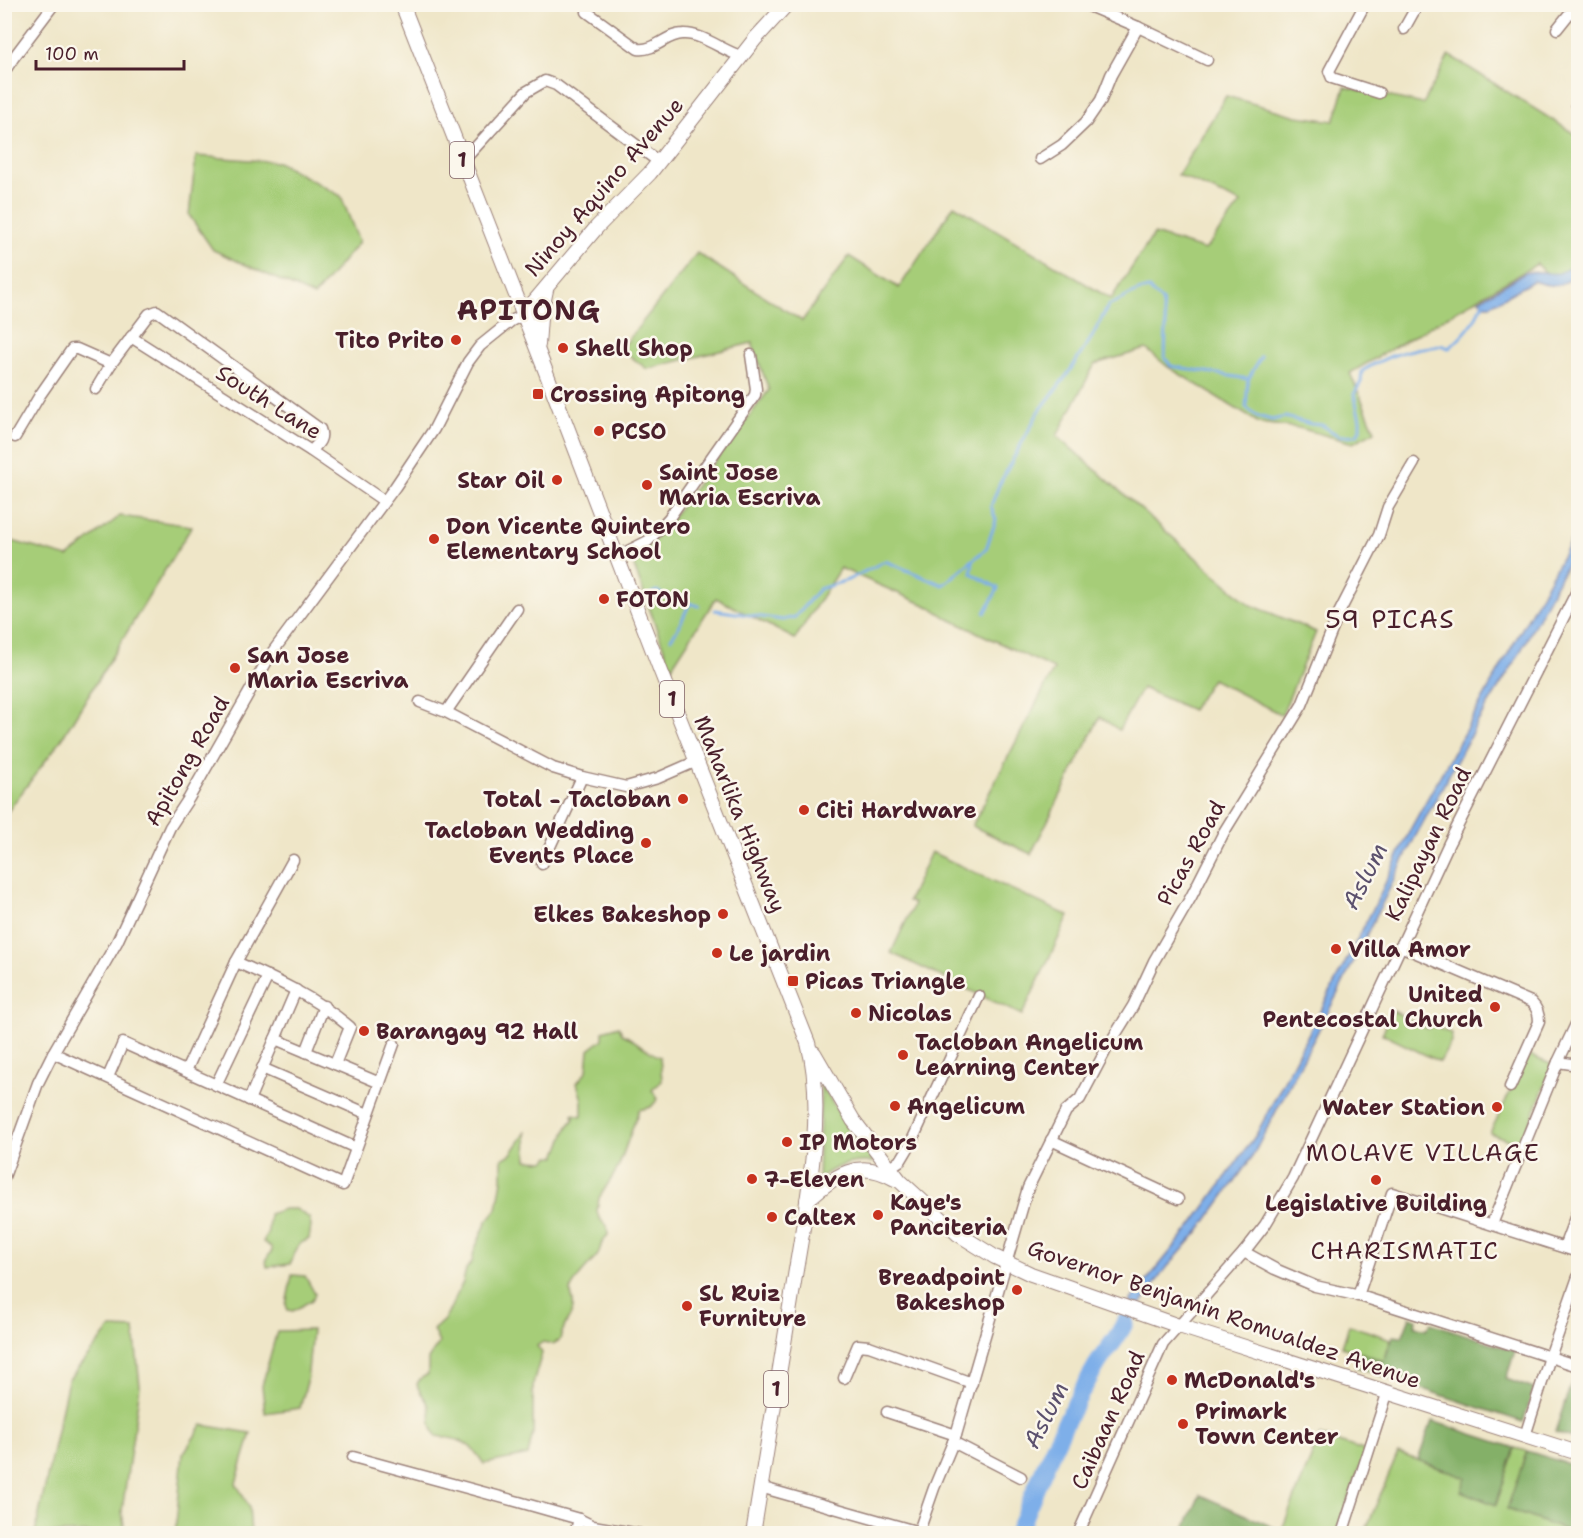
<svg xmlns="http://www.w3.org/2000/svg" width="1583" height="1538" viewBox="0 0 1583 1538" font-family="'Shantell Sans',sans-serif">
<rect width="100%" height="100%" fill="#fbf7ec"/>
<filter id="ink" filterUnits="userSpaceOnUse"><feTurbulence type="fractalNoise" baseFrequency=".0167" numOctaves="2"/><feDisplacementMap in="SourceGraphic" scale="12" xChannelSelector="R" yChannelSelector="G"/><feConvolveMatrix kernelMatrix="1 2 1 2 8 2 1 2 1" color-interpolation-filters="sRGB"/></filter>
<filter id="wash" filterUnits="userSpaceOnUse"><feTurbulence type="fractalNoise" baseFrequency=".008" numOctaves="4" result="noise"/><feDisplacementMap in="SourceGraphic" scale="24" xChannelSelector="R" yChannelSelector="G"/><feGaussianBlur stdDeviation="1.35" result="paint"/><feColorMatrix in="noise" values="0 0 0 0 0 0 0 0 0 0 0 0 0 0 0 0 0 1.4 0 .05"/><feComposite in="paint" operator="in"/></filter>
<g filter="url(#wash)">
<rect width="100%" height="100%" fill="#efe6c8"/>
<!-- green -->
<g fill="#a6cd78" stroke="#787652" stroke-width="1.5">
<path d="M 1449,55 L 1578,136 L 1578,262 L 1556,282 L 1537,264 L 1350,373 L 1375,431 L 1353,443 L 1299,428 L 1259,423 L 1168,367 L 1146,349 L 1095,364 L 1057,436 L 1249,604 L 1316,632 L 1282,715 L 1212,679 L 1192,710 L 1142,688 L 1119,730 L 1100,717 L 1031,854 L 972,826 L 1054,669 L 947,618 L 932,608 L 840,568 L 795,639 L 716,598 L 671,668 L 630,555 L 654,541 L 769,390 L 752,343 L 647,369 L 621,349 L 697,253 L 802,321 L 849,256 L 899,288 L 954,205 L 1111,299 L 1154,234 L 1205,250 L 1241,203 L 1178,175 L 1226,96 L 1297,116 L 1334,121 L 1345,87 L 1423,104 Z"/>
<path d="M 196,156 L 278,162 L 341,196 L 359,242 L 314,296 L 213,250 L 189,215 Z"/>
<path d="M 120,516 L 192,526 L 61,740 L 5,815 L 5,539 L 68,557 Z"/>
<path d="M 931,852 L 1069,916 L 1022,1015 L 891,953 L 914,904 L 908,901 Z"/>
<path d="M 1393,1011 L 1428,1029 L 1432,1025 L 1452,1034 L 1451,1042 L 1440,1062 L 1382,1034 Z"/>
<path d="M 619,1026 L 622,1034 C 636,1040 646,1051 660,1057 L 662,1081 L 652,1090 L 658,1099 L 651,1107 L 639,1110 L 618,1168 L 599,1198 L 597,1211 L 599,1218 L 607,1227 L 608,1235 C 606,1237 603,1240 602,1243 C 599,1248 601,1252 597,1256 C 587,1268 576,1277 570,1291 C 580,1315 564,1317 560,1340 L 553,1344 L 543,1342 L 537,1346 L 542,1353 L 533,1384 L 533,1433 L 528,1455 L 484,1464 C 470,1442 462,1439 436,1436 C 428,1423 432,1419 429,1407 C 427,1398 418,1393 417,1384 L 420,1379 L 428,1374 L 428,1359 L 439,1343 L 433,1330 L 444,1320 L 451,1307 L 463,1282 L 466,1269 L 472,1262 L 474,1251 L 487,1221 L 497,1209 L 502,1180 L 502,1159 L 511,1154 L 526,1132 L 527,1160 L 545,1161 L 550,1156 L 556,1157 L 568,1126 L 574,1119 L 573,1114 L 582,1116 L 582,1100 L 577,1083 L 587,1071 L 589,1050 L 603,1039 L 603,1031 Z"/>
<path d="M 1528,1055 L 1553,1065 L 1521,1145 L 1490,1133 Z"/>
<path d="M 821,1084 L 851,1133 L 874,1162 C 851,1161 835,1165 818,1180 Z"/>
<path d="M 284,1209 L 296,1209 L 309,1218 L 311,1226 L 309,1239 L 299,1244 L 290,1264 L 267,1267 C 265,1260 267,1256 272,1251 L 271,1247 L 263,1242 L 268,1232 L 269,1214 Z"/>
<path d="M 292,1275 L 305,1276 L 315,1294 L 312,1300 L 293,1311 L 288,1310 L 286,1305 Z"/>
<path d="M 1349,1325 L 1391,1339 L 1384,1361 L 1342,1347 Z"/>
<path d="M 111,1328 L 134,1329 L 140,1386 L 122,1511 L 125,1533 L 35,1533 L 68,1380 Z"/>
<path d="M 312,1330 L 307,1382 L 300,1408 L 265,1413 L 262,1386 L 277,1331 Z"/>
<path d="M 202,1425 L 251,1433 L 236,1483 L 249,1507 L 251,1533 L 175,1533 L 183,1454 Z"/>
<path d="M 1320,1436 L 1366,1451 L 1336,1533 L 1280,1534 Z"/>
<path d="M 1515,1448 L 1527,1451 L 1508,1509 L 1573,1533 L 1364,1534 L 1398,1453 L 1467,1478 L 1495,1504 Z"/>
</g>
<!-- forest -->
<g fill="#84b068" stroke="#67684a" stroke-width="1.5">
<path d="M 1410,1317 L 1416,1319 L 1415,1326 L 1426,1329 L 1431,1323 L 1515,1351 L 1506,1379 L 1534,1389 L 1523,1422 L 1356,1367 L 1361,1353 L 1384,1361 L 1393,1336 L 1402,1337 Z"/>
<path d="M 1575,1372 L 1578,1373 L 1578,1440 L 1555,1432 Z"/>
<path d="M 1432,1421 L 1515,1448 L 1496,1505 L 1461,1491 L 1466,1478 L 1418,1460 Z"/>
<path d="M 1527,1451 L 1578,1467 L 1578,1533 L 1573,1533 L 1507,1509 Z"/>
<path d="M 1200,1495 L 1282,1531 L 1282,1533 L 1183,1533 Z"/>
</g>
<!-- water -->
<g fill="#7eafe9" stroke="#64678a" stroke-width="1.5">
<path d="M 1578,260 L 1578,273 C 1563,287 1553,288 1533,281 L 1491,305 L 1485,305 L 1479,300 L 1525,273 C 1553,267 1551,285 1578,260 Z"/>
<path d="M 1578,528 L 1578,543 L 1516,660 L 1480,718 L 1413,841 L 1339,991 L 1252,1157 L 1200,1230 L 1163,1272 L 1140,1305 L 1131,1303 L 1131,1300 L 1191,1226 L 1256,1135 L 1375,905 L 1411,828 Z"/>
</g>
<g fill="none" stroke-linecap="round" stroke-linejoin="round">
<!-- stream -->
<g stroke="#7eafe9" stroke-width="3">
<path d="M 1249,378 L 1261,356"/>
<path d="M 973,562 L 971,573 L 998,588 L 985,613"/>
<path d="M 652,593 L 657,591 L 666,597 L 699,606"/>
<path d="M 715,610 L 783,620 L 795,617 L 819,589 L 848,580 L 885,561 L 943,585 L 986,549 L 996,520 L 991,506 L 999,485 L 1038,413 L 1067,375 L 1092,337 L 1108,306 L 1138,291 L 1149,289 L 1162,301 L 1166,327 L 1165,358 L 1171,366 L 1248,379 L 1246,407 L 1257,416 L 1272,420 L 1285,417 L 1311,424 L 1322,425 L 1339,436 L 1357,435 L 1360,429 L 1360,420 L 1354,394 L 1361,382 L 1362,371 C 1378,361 1398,352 1417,349 C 1425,347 1432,348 1441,345 L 1449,348 C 1459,340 1467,331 1474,321 C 1478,314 1479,309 1484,303"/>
<path d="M 671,638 C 682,625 682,618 690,603"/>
</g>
<!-- river -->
<path stroke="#7eafe9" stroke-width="18" d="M 1017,1534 C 1040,1477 1064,1420 1095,1368 C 1104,1352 1118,1339 1125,1322"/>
</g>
</g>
<g filter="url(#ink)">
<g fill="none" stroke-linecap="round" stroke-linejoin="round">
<!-- minor casing -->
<g stroke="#9c827a" stroke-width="13">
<g id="minor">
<path d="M 1084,4 L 1138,27 L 1207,60"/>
<path d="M 1365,4 L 1329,71 L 1332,78 L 1379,93"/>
<path d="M 587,12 L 638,49 C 656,51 666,34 683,34 C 702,33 723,51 741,56"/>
<path d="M 1404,29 L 1418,4"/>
<path d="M 1557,29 L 1577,4"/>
<path d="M 4,72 L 14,57 L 54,4"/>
<path d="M 1577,105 L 1578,102"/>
<path d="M 1040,159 L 1062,145 L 1086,122 L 1101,100 L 1111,75 L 1138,27"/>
<path d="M 463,161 L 526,92 L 545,81 L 556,85 L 659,162"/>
<path d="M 131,337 L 311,451 L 384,501"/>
<path d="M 96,389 L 111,364"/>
<path d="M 15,437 L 40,395 L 72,349 L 77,349 L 111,364 L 149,314 L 157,311 L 320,429 C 324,439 318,444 311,451"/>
<path d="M 616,557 L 648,541 L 669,518 L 755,395 L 756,389 L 751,355"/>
<path d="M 420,702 L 446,712 L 553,768 L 582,777 L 626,787 L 658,778 L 697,761"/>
<path d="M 446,712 L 517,609"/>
<path d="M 542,864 L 582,777"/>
<path d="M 1400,946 L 1531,1002 C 1537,1008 1539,1013 1539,1022 L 1510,1087"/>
<path d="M 236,962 C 277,980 316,998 350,1027 L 335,1064"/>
<path d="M 275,1039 L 380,1083"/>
<path d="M 306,1052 L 324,1006"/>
<path d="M 53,1053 L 343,1185 L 394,1044"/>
<path d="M 1558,1062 L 1578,1065"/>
<path d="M 262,1068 L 368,1114"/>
<path d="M 186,1071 L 236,962 L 293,860"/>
<path d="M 108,1077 L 123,1043 L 356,1148"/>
<path d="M 216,1085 L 268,976"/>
<path d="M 249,1100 L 296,990"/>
<path d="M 1051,1140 L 1178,1199"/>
<path d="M 889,1168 L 901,1160 L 910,1145 L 979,996"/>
<path d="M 4,1177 L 38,1083 L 53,1053 L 117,942 L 170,827 L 189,798 L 271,654 L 395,487 L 434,429 L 468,362 L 480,346 L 511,321 L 523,315"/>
<path d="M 1492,1224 L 1558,1062 L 1578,1020"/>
<path d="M 1564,1247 L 1578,1210"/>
<path d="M 1244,1252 L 1275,1269 L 1315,1286 L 1360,1296 L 1578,1366"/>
<path d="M 1358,1296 L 1392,1193 L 1578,1252"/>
<path d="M 844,1378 L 858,1345 L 869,1346 L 972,1383"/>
<path d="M 887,1412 L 956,1435"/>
<path d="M 1525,1436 L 1550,1357 L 1578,1277"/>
<path d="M 953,1442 L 1021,1477"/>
<path d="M 353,1457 L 519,1502 L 579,1519 L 593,1526 L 640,1534"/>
<path d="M 760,1487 L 919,1532"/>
<path d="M 575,1534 L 579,1519"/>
<path d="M 918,1534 L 934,1488 L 956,1435 L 1028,1188 L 1066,1111 L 1080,1099 L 1107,1048 L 1133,1006 L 1154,961 L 1191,897 L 1224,832 L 1302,705 L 1339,613 L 1379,535 L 1388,507 L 1414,463"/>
<path d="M 1078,1534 L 1163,1344 L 1244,1252 L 1265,1225 L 1293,1178 L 1449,843 L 1578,589"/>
<path d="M 1342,1534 L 1388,1391"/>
</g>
</g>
<!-- major casing -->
<g stroke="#9c827a" stroke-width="16">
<g id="major">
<path d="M 402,4 L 539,354 L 660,669 L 808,1043 C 827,1111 805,1213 794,1282 C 780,1366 766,1450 753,1534"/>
<path d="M 523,315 L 597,227 L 650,173 L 755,39 L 787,4"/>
<path d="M 538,345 L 540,318 L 546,290"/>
<path d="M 814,1053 L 853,1120 L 900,1181 L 958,1234 L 995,1257 L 1031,1274 L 1179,1326 L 1578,1453"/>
<path d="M 807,1200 C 835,1176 858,1157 895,1179"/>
</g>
</g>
<!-- minor -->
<use href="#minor" stroke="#fff" stroke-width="10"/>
<!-- major -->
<use href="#major" stroke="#fff" stroke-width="14"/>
</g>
</g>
<!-- markers -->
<g fill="#c8321e" stroke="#fbf7ec" stroke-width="2">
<circle cx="456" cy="340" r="6"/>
<circle cx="563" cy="348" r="6"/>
<rect x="532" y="388" width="12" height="12" rx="3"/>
<circle cx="599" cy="431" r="6"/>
<circle cx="557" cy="480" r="6"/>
<circle cx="647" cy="485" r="6"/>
<circle cx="434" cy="539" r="6"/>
<circle cx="604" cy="599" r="6"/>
<circle cx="235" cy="668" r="6"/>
<circle cx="683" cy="799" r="6"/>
<circle cx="804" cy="810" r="6"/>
<circle cx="646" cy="843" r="6"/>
<circle cx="723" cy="914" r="6"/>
<circle cx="1336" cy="949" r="6"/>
<circle cx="717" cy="953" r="6"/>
<rect x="787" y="975" width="12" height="12" rx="3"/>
<circle cx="1495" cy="1007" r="6"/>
<circle cx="856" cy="1013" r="6"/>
<circle cx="364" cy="1031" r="6"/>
<circle cx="903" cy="1055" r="6"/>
<circle cx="895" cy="1106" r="6"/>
<circle cx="1497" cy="1107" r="6"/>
<circle cx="787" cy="1142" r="6"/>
<circle cx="752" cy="1179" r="6"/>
<circle cx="1376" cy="1180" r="6"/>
<circle cx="878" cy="1215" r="6"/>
<circle cx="772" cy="1217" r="6"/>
<circle cx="1017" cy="1290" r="6"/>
<circle cx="687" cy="1306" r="6"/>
<circle cx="1172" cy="1380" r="6"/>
<circle cx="1183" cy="1424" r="6"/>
</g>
<g text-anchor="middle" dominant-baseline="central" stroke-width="5" stroke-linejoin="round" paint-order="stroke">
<!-- shield labels -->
<g fill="#fbf7ec" stroke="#7f6065" stroke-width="1.5">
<rect x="450" y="142" width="24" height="36" rx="4.5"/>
<rect x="660" y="681" width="24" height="36" rx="4.5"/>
<rect x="764" y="1371" width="24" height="36" rx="4.5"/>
</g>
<g font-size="21" font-weight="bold" fill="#4a1f2b">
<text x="462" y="160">1</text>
<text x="672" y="699">1</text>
<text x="776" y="1389">1</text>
</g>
<!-- street labels -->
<g font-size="22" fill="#4a1f2b" stroke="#fbf7ec">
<text transform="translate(604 187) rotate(-49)">Ninoy Aquino Avenue</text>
<text transform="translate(269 402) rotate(32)">South Lane</text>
<text transform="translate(187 761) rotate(-60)">Apitong Road</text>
<text transform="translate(740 814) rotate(68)">Maharlika Highway</text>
<text transform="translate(1428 844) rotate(-64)">Kalipayan Road</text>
<text transform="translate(1191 853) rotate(-61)">Picas Road</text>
<text transform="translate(1224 1314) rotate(19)">Governor Benjamin Romualdez Avenue</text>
<text transform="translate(1108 1420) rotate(-66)">Caibaan Road</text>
</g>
<!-- poi labels -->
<g font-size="22" font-weight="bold" fill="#4a1f2b" stroke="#fbf7ec" text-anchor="start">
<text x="444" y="340" text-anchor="end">Tito Prito</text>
<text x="575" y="348">Shell Shop</text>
<text x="550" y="394">Crossing Apitong</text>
<text x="611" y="431">PCSO</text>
<text x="659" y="472">Saint Jose<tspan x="659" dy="25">Maria Escriva</tspan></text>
<text x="545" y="480" text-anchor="end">Star Oil</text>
<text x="446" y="526">Don Vicente Quintero<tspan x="446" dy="25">Elementary School</tspan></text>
<text x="616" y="599">FOTON</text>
<text x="247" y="655">San Jose<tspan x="247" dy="25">Maria Escriva</tspan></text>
<text x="671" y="799" text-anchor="end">Total - Tacloban</text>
<text x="816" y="810">Citi Hardware</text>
<text x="634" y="830" text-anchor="end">Tacloban Wedding<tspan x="634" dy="25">Events Place</tspan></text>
<text x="711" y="914" text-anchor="end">Elkes Bakeshop</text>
<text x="1348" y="949">Villa Amor</text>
<text x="729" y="953">Le jardin</text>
<text x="805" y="981">Picas Triangle</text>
<text x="1483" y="994" text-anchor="end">United<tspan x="1483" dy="25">Pentecostal Church</tspan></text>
<text x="868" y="1013">Nicolas</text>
<text x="376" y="1031">Barangay 92 Hall</text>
<text x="915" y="1042">Tacloban Angelicum<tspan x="915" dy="25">Learning Center</tspan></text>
<text x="907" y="1106">Angelicum</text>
<text x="1485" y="1107" text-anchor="end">Water Station</text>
<text x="799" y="1142">IP Motors</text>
<text x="764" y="1179">7-Eleven</text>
<text x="890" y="1202">Kaye's<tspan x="890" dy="25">Panciteria</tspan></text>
<text x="1376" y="1203" text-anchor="middle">Legislative Building</text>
<text x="784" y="1217">Caltex</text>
<text x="1005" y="1277" text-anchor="end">Breadpoint<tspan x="1005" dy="25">Bakeshop</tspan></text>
<text x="699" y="1293">SL Ruiz<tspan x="699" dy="25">Furniture</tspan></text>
<text x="1184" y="1380">McDonald's</text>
<text x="1195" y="1411">Primark<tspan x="1195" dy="25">Town Center</tspan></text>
</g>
<!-- water labels -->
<g font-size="24" font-style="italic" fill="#5c516e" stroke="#fbf7ec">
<text transform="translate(1365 876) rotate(-63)">Aslum</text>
<text transform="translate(1046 1415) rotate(-63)">Aslum</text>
</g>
<!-- neighbourhood labels -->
<g font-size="24" letter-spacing="1.5" fill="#4a1f2b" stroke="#fbf7ec">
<text x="1423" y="1153">MOLAVE VILLAGE</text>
<text x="1405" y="1251">CHARISMATIC</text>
</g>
<!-- quarter labels -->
<g font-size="26" letter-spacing="1.5" fill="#4a1f2b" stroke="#fbf7ec">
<text x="1390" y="618">59 PICAS</text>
</g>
<!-- district labels -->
<g font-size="28" font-weight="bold" letter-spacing="1.5" fill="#4a1f2b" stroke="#fbf7ec">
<text x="529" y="310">APITONG</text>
</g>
</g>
<!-- margin -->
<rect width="1583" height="1538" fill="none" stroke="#fbf7ec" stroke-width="24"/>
<!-- scale -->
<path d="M36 60v9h148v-9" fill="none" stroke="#4a1f2b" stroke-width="3"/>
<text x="45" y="60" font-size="18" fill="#4a1f2b" stroke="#fbf7ec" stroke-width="4.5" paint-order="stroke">100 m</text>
</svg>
